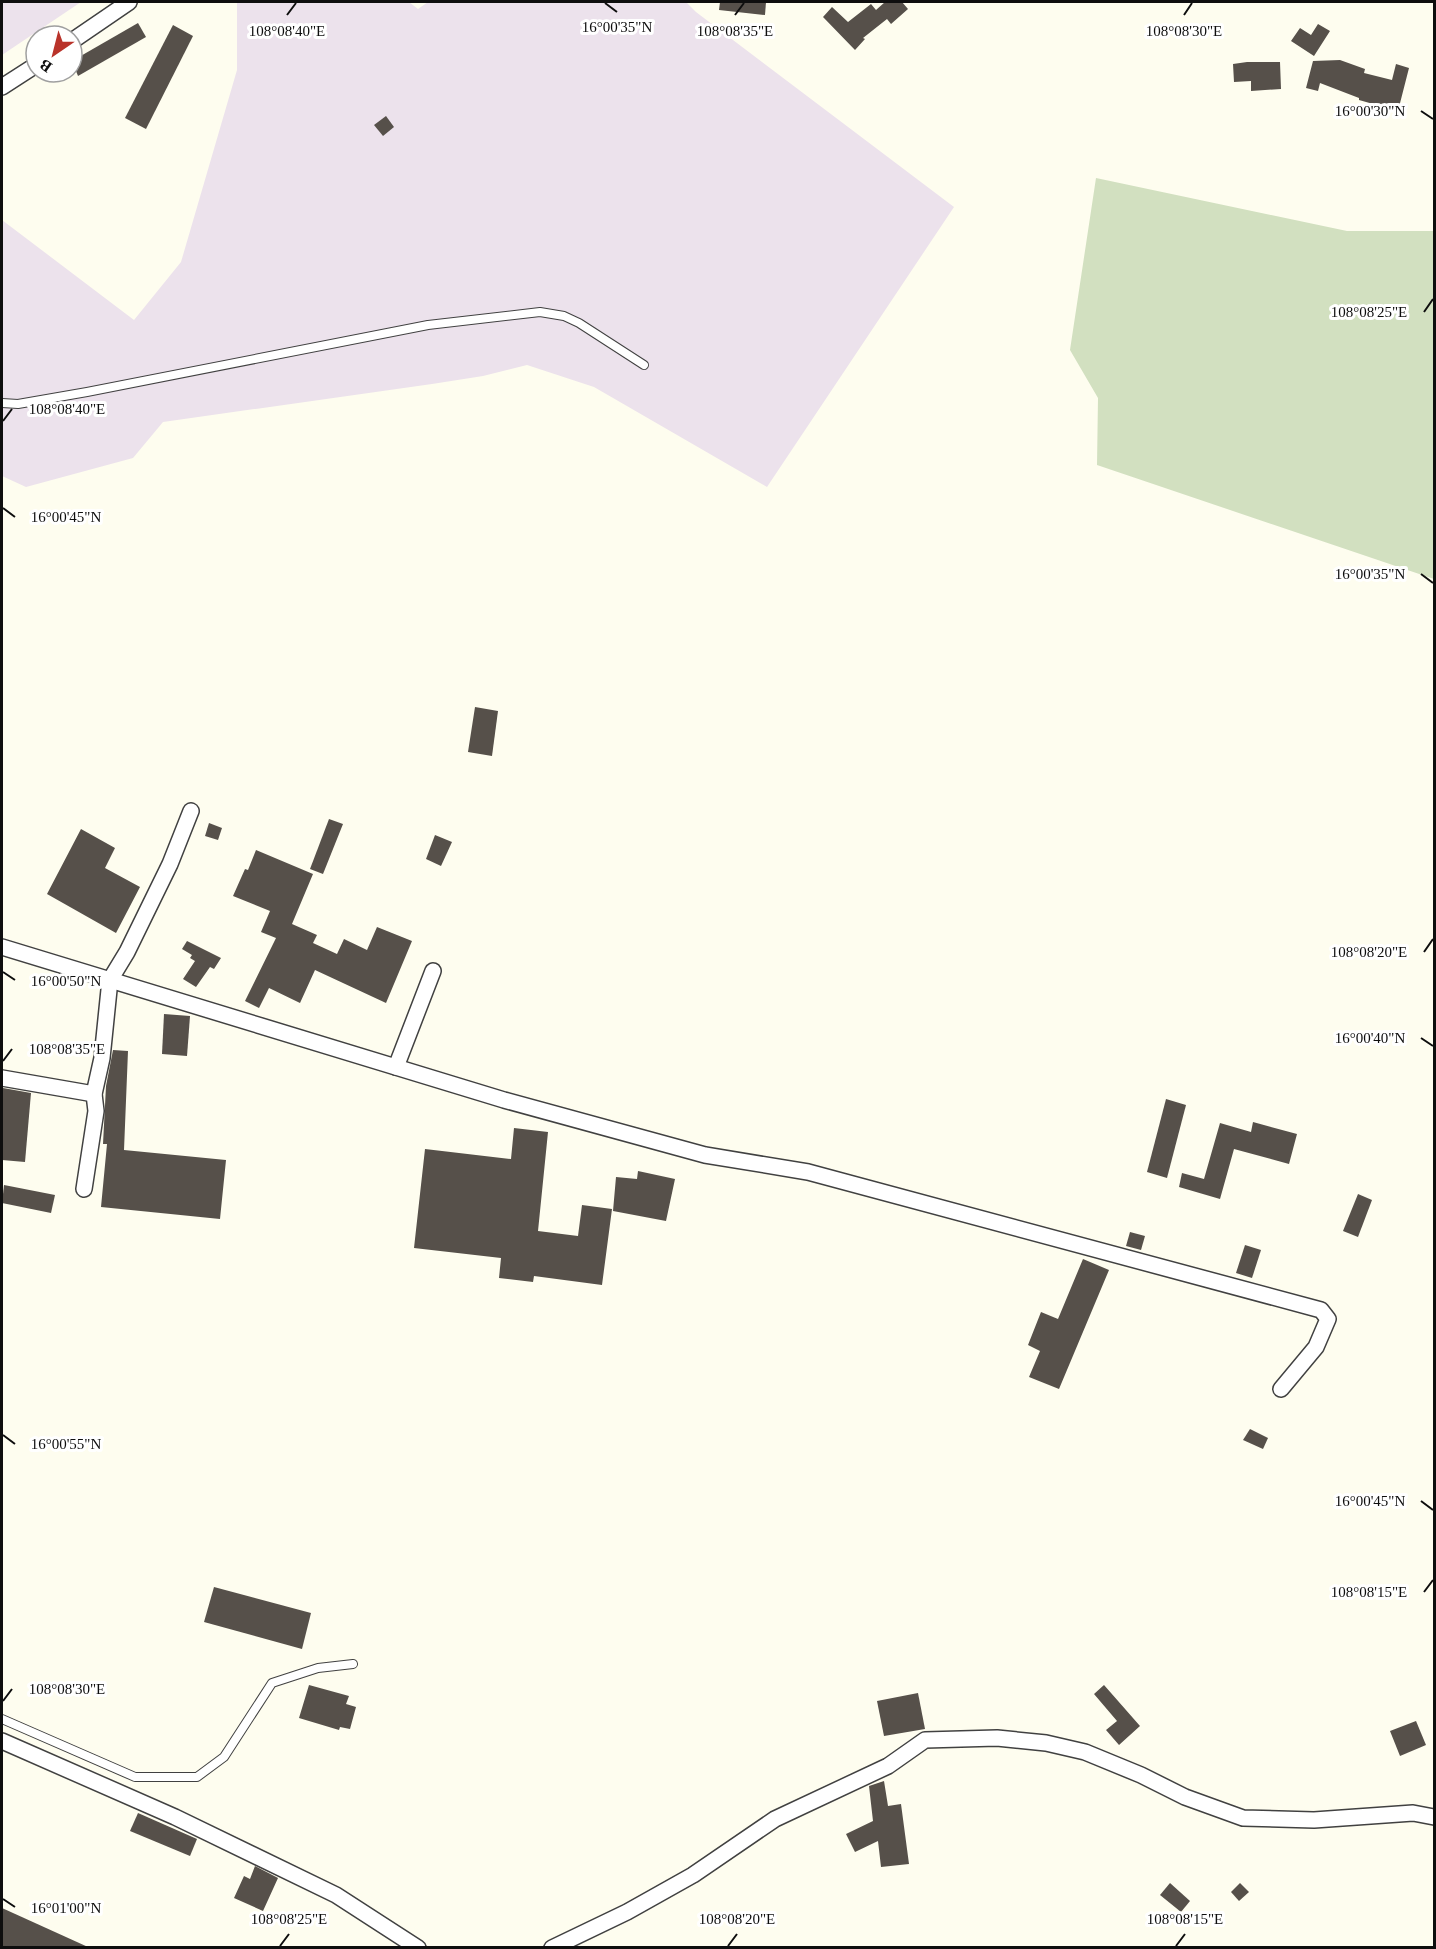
<svg xmlns="http://www.w3.org/2000/svg" width="1436" height="1949" viewBox="0 0 1436 1949" font-family="'Times New Roman',serif">
<rect width="100%" height="100%" fill="#fefdef"/>
<!-- industrial -->
<g fill="#ece2ec">
<path d="M 2,2 L 81,2 L 2,55 Z"/>
<path d="M 237,2 L 409,2 L 418,9 L 428,2 L 686,2 L 696,12 L 954,207 L 767,487 L 594,387 L 527,365 L 483,376 L 432,384 L 163,422 L 133,458 L 26,487 L 2,476 L 2,220 L 134,320 L 181,262 L 237,70 Z"/>
</g>
<!-- cemetery -->
<path fill="#d2e0c0" d="M 1096,178 L 1347,231 L 1434,231 L 1434,579 L 1097,465 L 1098,398 L 1070,350 Z"/>
<!-- building -->
<g fill="#56504a">
<path d="M 720,2 L 766,2 L 765,15 L 719,10 Z"/>
<path d="M 885,2 L 902,2 L 908,9 L 891,24 L 887,19 L 863,38 L 865,39 L 855,50 L 823,17 L 832,7 L 848,22 L 871,4 L 876,10 Z"/>
<path d="M 138,23 L 146,37 L 78,76 L 72,61 Z"/>
<path d="M 1318,24 L 1330,31 L 1314,56 L 1291,41 L 1300,28 L 1311,35 Z"/>
<path d="M 173,25 L 193,36 L 146,129 L 125,118 Z"/>
<path d="M 1340,60 L 1365,69 L 1364,73 L 1392,80 L 1396,64 L 1409,68 L 1398,111 L 1359,100 L 1359,98 L 1320,83 L 1318,91 L 1306,88 L 1313,61 Z"/>
<path d="M 1247,62 L 1280,62 L 1281,89 L 1251,91 L 1251,81 L 1234,82 L 1233,64 Z"/>
<path d="M 386,116 L 394,127 L 383,136 L 374,125 Z"/>
<path d="M 475,707 L 498,711 L 492,756 L 468,752 Z"/>
<path d="M 329,819 L 343,824 L 323,874 L 310,869 Z"/>
<path d="M 209,823 L 222,828 L 218,840 L 205,836 Z"/>
<path d="M 81,829 L 115,848 L 105,868 L 140,887 L 116,933 L 47,894 Z"/>
<path d="M 435,835 L 452,842 L 441,866 L 426,859 Z"/>
<path d="M 256,850 L 313,874 L 292,924 L 317,935 L 313,943 L 337,954 L 344,939 L 367,950 L 377,927 L 412,941 L 386,1003 L 315,970 L 300,1003 L 269,988 L 259,1008 L 245,1001 L 276,938 L 261,932 L 270,911 L 233,896 L 245,869 L 248,870 Z"/>
<path d="M 187,941 L 221,958 L 214,969 L 210,967 L 196,987 L 183,979 L 195,961 L 190,958 L 192,955 L 182,949 Z"/>
<path d="M 164,1014 L 190,1016 L 187,1056 L 162,1054 Z"/>
<path d="M 113,1050 L 128,1051 L 124,1150 L 226,1160 L 220,1219 L 101,1207 L 107,1144 L 103,1144 L 106,1086 Z"/>
<path d="M 3,1088 L 31,1093 L 25,1162 L 2,1160 Z"/>
<path d="M 1166,1099 L 1186,1105 L 1167,1178 L 1147,1172 Z"/>
<path d="M 1253,1122 L 1297,1134 L 1289,1164 L 1234,1149 L 1220,1199 L 1179,1187 L 1182,1173 L 1204,1179 L 1220,1123 L 1251,1132 Z"/>
<path d="M 514,1128 L 548,1132 L 538,1231 L 578,1236 L 582,1205 L 612,1209 L 602,1285 L 534,1276 L 533,1282 L 499,1278 L 501,1258 L 414,1248 L 425,1149 L 511,1159 Z"/>
<path d="M 638,1171 L 675,1179 L 666,1221 L 613,1211 L 616,1177 L 637,1179 Z"/>
<path d="M 4,1185 L 55,1195 L 51,1213 L 2,1203 Z"/>
<path d="M 1358,1194 L 1372,1200 L 1358,1237 L 1343,1231 Z"/>
<path d="M 1130,1232 L 1145,1236 L 1141,1250 L 1126,1246 Z"/>
<path d="M 1245,1245 L 1261,1250 L 1252,1278 L 1236,1273 Z"/>
<path d="M 1083,1259 L 1109,1270 L 1059,1389 L 1029,1377 L 1040,1351 L 1028,1345 L 1041,1312 L 1058,1319 Z"/>
<path d="M 1250,1429 L 1268,1438 L 1263,1449 L 1243,1440 Z"/>
<path d="M 214,1587 L 311,1613 L 302,1649 L 204,1622 Z"/>
<path d="M 309,1685 L 349,1696 L 346,1704 L 356,1707 L 350,1729 L 340,1727 L 339,1730 L 299,1718 Z"/>
<path d="M 1104,1685 L 1140,1726 L 1119,1745 L 1106,1730 L 1117,1721 L 1094,1694 Z"/>
<path d="M 918,1693 L 925,1729 L 884,1736 L 877,1701 Z"/>
<path d="M 1416,1721 L 1426,1745 L 1400,1756 L 1390,1731 Z"/>
<path d="M 884,1781 L 888,1806 L 901,1804 L 909,1864 L 881,1867 L 878,1841 L 855,1852 L 846,1834 L 873,1821 L 869,1786 Z"/>
<path d="M 138,1813 L 197,1839 L 190,1856 L 130,1831 Z"/>
<path d="M 255,1866 L 278,1878 L 263,1911 L 234,1898 L 244,1876 L 250,1879 Z"/>
<path d="M 1170,1883 L 1190,1901 L 1181,1912 L 1160,1895 Z"/>
<path d="M 1240,1883 L 1249,1892 L 1239,1901 L 1231,1892 Z"/>
<path d="M 2,1908 L 88,1947 L 2,1947 Z"/>
</g>
<g fill="none" stroke-linecap="round" stroke-linejoin="round">
<!-- lane casing -->
<g stroke="#414141" stroke-width="10">
<g id="lane">
<path d="M 2,403 L 18,404 L 87,392 L 428,325 L 540,312 L 564,316 L 579,323 L 644,365"/>
<path d="M 2,1719 L 135,1777 L 197,1777 L 224,1757 L 272,1683 L 318,1668 L 353,1664"/>
</g>
</g>
<!-- street casing -->
<g stroke="#414141" stroke-width="18">
<g id="street">
<path d="M 72,41 L 129,2"/>
<path d="M 2,87 L 36,65"/>
<path d="M 2,947 L 504,1100 L 705,1155 L 808,1172 L 1321,1310 L 1328,1319 L 1316,1347 L 1281,1389"/>
<path d="M 396,1067 L 433,971"/>
<path d="M 2,1078 L 94,1094"/>
<path d="M 84,1189 L 96,1111 L 94,1094 L 102,1058 L 110,980 L 127,952 L 170,864 L 191,811"/>
<path d="M 2,1741 L 175,1817 L 336,1895 L 418,1948"/>
<path d="M 552,1948 L 627,1912 L 693,1875 L 775,1819 L 888,1766 L 925,1740 L 997,1738 L 1046,1743 L 1085,1752 L 1141,1775 L 1185,1797 L 1243,1818 L 1314,1820 L 1413,1813 L 1434,1817"/>
</g>
</g>
<!-- lane -->
<use href="#lane" stroke="#fff" stroke-width="8"/>
<!-- street -->
<use href="#street" stroke="#fff" stroke-width="15"/>
</g>
<!-- ticks -->
<path fill="none" stroke="#0e0e0e" stroke-width="2" d="M 605,3 L 617,12M 287,15 L 296,3M 735,15 L 744,3M 1184,15 L 1192,3M 1421,111 L 1433,119M 1424,312 L 1433,299M 3,421 L 12,409M 3,508 L 15,517M 1421,574 L 1433,583M 1424,952 L 1433,939M 3,972 L 15,980M 1421,1038 L 1433,1046M 3,1061 L 12,1049M 3,1435 L 15,1444M 1421,1501 L 1433,1510M 1424,1592 L 1433,1580M 3,1701 L 12,1689M 3,1899 L 15,1907M 280,1946 L 289,1934M 728,1946 L 737,1934M 1176,1946 L 1185,1934"/>
<g font-size="15" text-anchor="middle" fill="#0e0e0e" stroke="#fff" stroke-width="6" stroke-linejoin="round" paint-order="stroke">
<text x="617" y="32">16°00'35"N</text>
<text x="287" y="36">108°08'40"E</text>
<text x="735" y="36">108°08'35"E</text>
<text x="1184" y="36">108°08'30"E</text>
<text x="1370" y="116">16°00'30"N</text>
<text x="1369" y="317">108°08'25"E</text>
<text x="67" y="414">108°08'40"E</text>
<text x="66" y="522">16°00'45"N</text>
<text x="1370" y="579">16°00'35"N</text>
<text x="1369" y="957">108°08'20"E</text>
<text x="66" y="986">16°00'50"N</text>
<text x="1370" y="1043">16°00'40"N</text>
<text x="67" y="1054">108°08'35"E</text>
<text x="66" y="1449">16°00'55"N</text>
<text x="1370" y="1506">16°00'45"N</text>
<text x="1369" y="1597">108°08'15"E</text>
<text x="67" y="1694">108°08'30"E</text>
<text x="66" y="1913">16°01'00"N</text>
<text x="289" y="1924">108°08'25"E</text>
<text x="737" y="1924">108°08'20"E</text>
<text x="1185" y="1924">108°08'15"E</text>
</g>
<!-- border -->
<rect width="1436" height="1949" fill="none" stroke="#0e0e0e" stroke-width="6"/>
<!-- north arrow -->
<g transform="translate(54 54) rotate(215)"><circle r="28" fill="#ffffff" stroke="#9f9f9f" stroke-width="1.5"/>
<path d="M0-4.5L10 22L0 15L-10 22Z" fill="#b9332a"/>
<text y="-9" font-size="16" font-weight="bold" text-anchor="middle" fill="#0e0e0e">B</text>
</g>
</svg>
